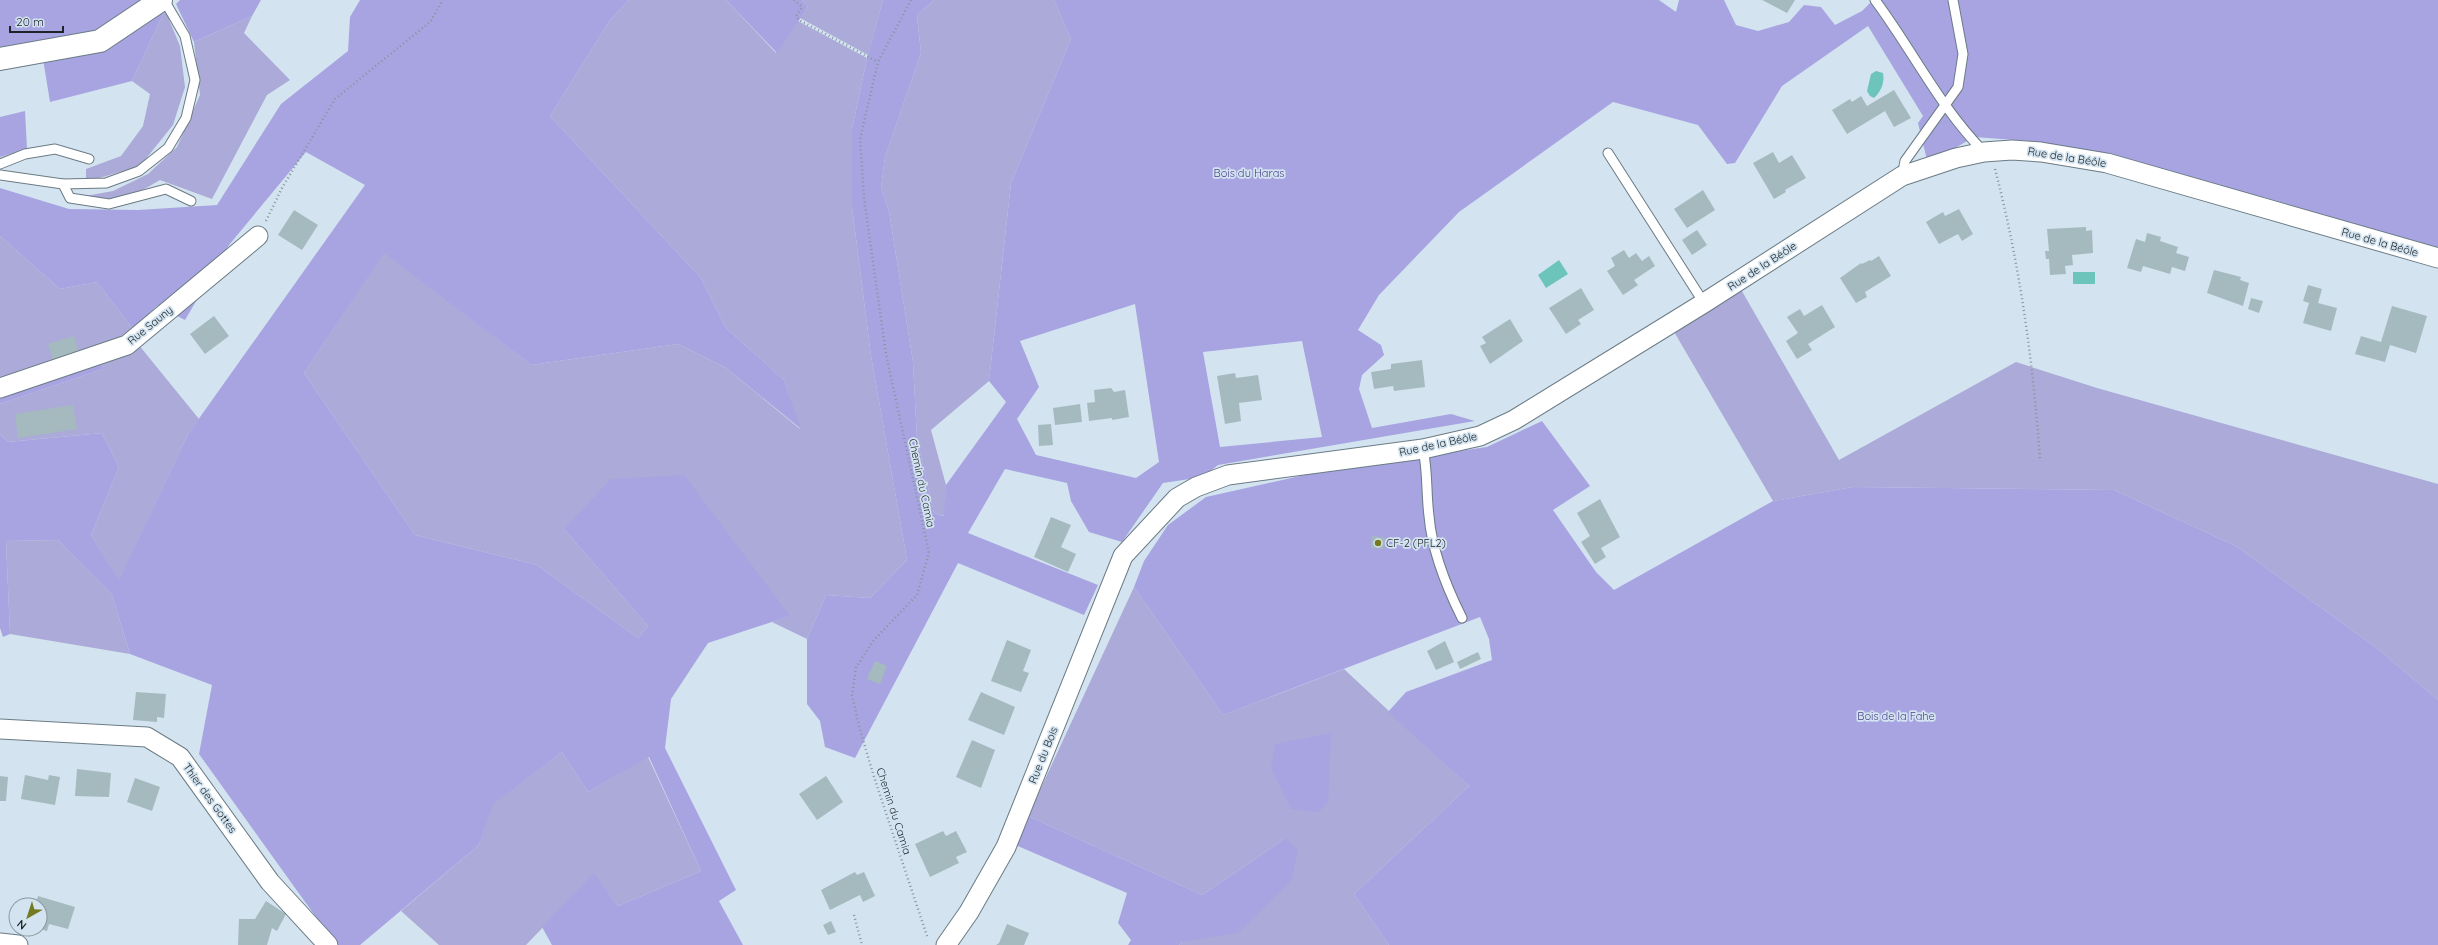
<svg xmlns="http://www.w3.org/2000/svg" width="2438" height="945" viewBox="0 0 2438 945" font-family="Quicksand,sans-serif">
<rect width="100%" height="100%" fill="#d3e4f0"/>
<!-- green -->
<g fill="#abaad8">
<path d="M 629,0 L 726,0 L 776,53 L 798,21 L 867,58 L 852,129 L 852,207 L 871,356 L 907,560 L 870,598 L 826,595 L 807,639 L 772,622 L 789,616 L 564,529 L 648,626 L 638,638 L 537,565 L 415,535 L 304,373 L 384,252 L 531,365 L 678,344 L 726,368 L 800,429 L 784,380 L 726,328 L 701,278 L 550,116 L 610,20 Z"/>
<path d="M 802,0 L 883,0 L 868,55 L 800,18 L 808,7 Z"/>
<path d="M 934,0 L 1054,0 L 1071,39 L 1011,183 L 989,381 L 931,430 L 946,485 L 945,516 L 934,513 L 917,439 L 913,362 L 889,211 L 881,188 L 885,157 L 921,53 L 917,15 Z"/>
<path d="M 165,10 L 180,46 L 185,87 L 173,125 L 140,166 L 86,182 L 86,169 L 121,156 L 143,126 L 150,94 L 132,81 Z"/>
<path d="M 252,16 L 244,33 L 290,80 L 267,95 L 212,199 L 160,180 C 128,199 118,202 80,197 L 113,191 L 148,174 L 177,147 L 200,95 L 194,42 Z"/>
<path d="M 0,236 L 60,289 L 97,282 L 133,329 L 101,348 L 0,381 Z"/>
<path d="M 1739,286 L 1839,460 L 2016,362 L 2097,388 L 2438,484 L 2438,700 L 2378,649 L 2236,546 L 2114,490 L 1853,487 L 1773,501 L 1673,330 Z"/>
<path d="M 138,344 L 199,419 L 188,434 L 119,581 L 91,535 L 119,467 L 102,433 L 8,442 L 0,434 L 0,404 L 103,369 L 102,360 Z"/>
<path d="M 58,540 L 112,595 L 130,654 L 10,634 L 6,541 Z"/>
<path d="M 1134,587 L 1223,715 L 1344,669 L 1469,786 L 1354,894 L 1389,945 L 1179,945 L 1286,838 L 1202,895 L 1028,816 Z"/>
<path d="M 562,752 L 588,792 L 648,757 L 701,871 L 618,906 L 594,874 L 526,945 L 439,945 L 401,911 L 479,845 L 492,804 Z"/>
</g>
<!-- forest -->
<g fill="#a7a4e1" fill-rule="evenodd">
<path d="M 0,0 L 150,0 L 101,35 L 0,55 Z"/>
<path d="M 180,0 L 261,0 L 252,16 L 194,42 L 176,4 Z"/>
<path d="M 360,0 L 629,0 L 610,20 L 550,116 L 701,278 L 726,328 L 784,380 L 801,429 L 726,368 L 678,344 L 531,365 L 384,253 L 304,373 L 415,535 L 537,565 L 638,638 L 648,626 L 564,529 L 611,479 L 684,475 L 790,616 L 708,643 L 671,699 L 665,748 L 736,890 L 719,901 L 743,945 L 552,945 L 542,927 L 594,873 L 618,906 L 701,871 L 649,757 L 588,792 L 562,752 L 493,804 L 479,845 L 360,945 L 336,945 L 199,754 L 212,685 L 130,654 L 112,595 L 58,540 L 6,541 L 10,634 L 3,637 L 0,628 L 0,434 L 8,442 L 102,433 L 119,467 L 91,535 L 119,580 L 188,434 L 365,185 L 306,152 L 229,245 L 185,320 L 157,306 L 133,329 L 97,282 L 60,289 L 0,236 L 0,188 L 69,209 L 138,210 L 217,205 L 281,104 L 348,51 L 350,17 Z"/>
<path d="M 726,0 L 802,0 L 808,7 L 777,53 Z"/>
<path d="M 883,0 L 934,0 L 917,15 L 921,53 L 885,157 L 881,188 L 889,211 L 913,362 L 917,439 L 934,513 L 944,516 L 946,485 L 1006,402 L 989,381 L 1011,183 L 1071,39 L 1054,0 L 1659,0 L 1676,12 L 1679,0 L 1724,0 L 1736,25 L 1758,31 L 1789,22 L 1804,5 L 1821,7 L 1835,25 L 1862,11 L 1873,0 L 2438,0 L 2438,249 L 2267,198 L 2029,141 L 1974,137 L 1938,158 L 1927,160 L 1918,123 L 1923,116 L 1868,26 L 1782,86 L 1735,163 L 1727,164 L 1698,125 L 1613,102 L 1459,212 L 1379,295 L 1358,330 L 1381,345 L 1384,355 L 1362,375 L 1359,389 L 1372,428 L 1451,414 L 1475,421 L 1218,465 L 1203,477 L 1163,483 L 1122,542 L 1089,532 L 1071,501 L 1067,483 L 1005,469 L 968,533 L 1098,585 L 1084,615 L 958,563 L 855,758 L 825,747 L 820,721 L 807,704 L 807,639 L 826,595 L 870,598 L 907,560 L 871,356 L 852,207 L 852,129 L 867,58 ZM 1135,304 L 1159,462 L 1136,478 L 1036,455 L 1017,419 L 1039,387 L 1020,341 ZM 1302,341 L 1322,437 L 1220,447 L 1203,352 Z"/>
<path d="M 165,10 L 132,81 L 50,102 L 43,59 Z"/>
<path d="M 25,111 L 27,149 L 0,157 L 0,117 Z"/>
<path d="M 101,348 L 103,369 L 0,404 L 0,381 Z"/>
<path d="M 1542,421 L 1590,486 L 1553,510 L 1596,572 L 1614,590 L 1773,501 L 1853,487 L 2114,490 L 2236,546 L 2378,649 L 2438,700 L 2438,945 L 1389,945 L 1354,894 L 1469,786 L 1388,712 L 1406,692 L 1492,660 L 1489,639 L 1480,617 L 1223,715 L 1134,587 L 1144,561 L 1168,525 L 1206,497 L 1327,470 L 1487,447 Z"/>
<path d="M 1331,733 L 1328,803 L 1318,812 L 1291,809 L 1271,768 L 1275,744 Z"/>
<path d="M 1028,816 L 1202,895 L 1286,838 L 1298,850 L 1292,880 L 1238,933 L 1182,942 L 1179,945 L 1128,945 L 1131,940 L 1118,923 L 1127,893 L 1013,844 Z"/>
</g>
<!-- water -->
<g fill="#6cc4bb">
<path d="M 1876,71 L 1883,73 C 1885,82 1881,92 1874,98 L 1870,96 L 1867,91 L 1871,74 Z"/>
<path d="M 1559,260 L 1568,274 L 1546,288 L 1538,275 Z"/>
<rect x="2073" y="272" width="22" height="12"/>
</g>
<!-- building -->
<g fill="#a5babf">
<path d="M 1762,0 L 1795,0 L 1787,13 Z"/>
<path d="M 1894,90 L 1911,118 L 1894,127 L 1885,111 L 1847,134 L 1832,110 L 1850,99 L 1852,102 L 1861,96 L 1867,106 Z"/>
<path d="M 1773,152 L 1779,163 L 1792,155 L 1806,178 L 1785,190 L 1786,192 L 1774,199 L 1753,163 Z"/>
<path d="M 1703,190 L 1715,210 L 1687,228 L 1674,209 Z"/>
<path d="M 1959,209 L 1973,234 L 1962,241 L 1958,234 L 1939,244 L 1926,222 L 1943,212 L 1945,216 Z"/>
<path d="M 294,210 L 318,225 L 302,250 L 278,235 Z"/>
<path d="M 2086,227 L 2086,231 L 2092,230 L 2093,253 L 2072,255 L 2073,265 L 2065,266 L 2066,274 L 2050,275 L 2049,259 L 2046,259 L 2045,251 L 2049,251 L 2047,229 Z"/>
<path d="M 1697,230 L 1707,245 L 1692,255 L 1682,240 Z"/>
<path d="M 2147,233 L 2161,237 L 2160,241 L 2178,247 L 2176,253 L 2189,257 L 2185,271 L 2172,267 L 2170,274 L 2143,266 L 2141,272 L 2127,268 L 2136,239 L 2145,242 Z"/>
<path d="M 1624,250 L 1629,258 L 1636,253 L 1642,261 L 1649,256 L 1655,266 L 1634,280 L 1638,285 L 1623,295 L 1607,271 L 1615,266 L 1611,258 Z"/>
<path d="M 1879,256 L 1891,276 L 1865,292 L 1867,297 L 1856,303 L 1840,278 L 1861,263 L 1862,264 L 1870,260 L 1871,261 Z"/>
<path d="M 2214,270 L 2241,277 L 2240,280 L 2249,283 L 2243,306 L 2207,293 Z"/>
<path d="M 2308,285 L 2322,289 L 2318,303 L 2337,308 L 2331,331 L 2303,323 L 2309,303 L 2303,301 Z"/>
<path d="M 1581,288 L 1594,310 L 1578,320 L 1581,324 L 1566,334 L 1549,308 Z"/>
<path d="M 2251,298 L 2263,301 L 2259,313 L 2248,309 Z"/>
<path d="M 1822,305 L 1835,327 L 1808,344 L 1812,350 L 1797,359 L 1786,341 L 1798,333 L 1787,317 L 1800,309 L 1804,316 Z"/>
<path d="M 2392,306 L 2427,316 L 2416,353 L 2390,345 L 2385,362 L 2355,354 L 2361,336 L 2381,342 Z"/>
<path d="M 214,316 L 229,336 L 205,354 L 190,334 Z"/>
<path d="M 1510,319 L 1523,341 L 1490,364 L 1480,346 L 1486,343 L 1482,337 Z"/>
<path d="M 74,336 L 79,353 L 53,360 L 48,344 Z"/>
<path d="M 1422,360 L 1425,387 L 1394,391 L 1393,386 L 1374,389 L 1371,372 L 1391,369 L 1391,364 Z"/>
<path d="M 1235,373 L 1236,378 L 1258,375 L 1262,400 L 1239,403 L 1241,421 L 1225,424 L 1217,376 Z"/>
<path d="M 1111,388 L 1114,392 L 1125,390 L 1129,417 L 1112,420 L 1112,418 L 1089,421 L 1087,403 L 1095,402 L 1094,390 Z"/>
<path d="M 1080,404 L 1082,422 L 1055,425 L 1053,408 Z"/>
<path d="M 73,405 L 77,429 L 18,438 L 15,414 Z"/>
<path d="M 1051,424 L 1053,445 L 1039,446 L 1038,425 Z"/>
<path d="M 1600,499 L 1620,537 L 1601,548 L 1606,557 L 1595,564 L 1581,542 L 1590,536 L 1577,513 Z"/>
<path d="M 1051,517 L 1071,525 L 1061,547 L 1076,554 L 1068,572 L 1034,557 Z"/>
<path d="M 1372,536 L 1385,538 L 1383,549 L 1371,548 Z"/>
<path d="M 1007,640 L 1031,650 L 1023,671 L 1029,673 L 1021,692 L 991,681 Z"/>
<path d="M 1445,641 L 1454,662 L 1436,670 L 1427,651 Z"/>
<path d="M 1478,652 L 1481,659 L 1460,669 L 1457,662 Z"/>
<path d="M 875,661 L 887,666 L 880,684 L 867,679 Z"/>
<path d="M 136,692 L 166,694 L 164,718 L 157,717 L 157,722 L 133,720 Z"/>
<path d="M 981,692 L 1015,707 L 1004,735 L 968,720 Z"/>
<path d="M 972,740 L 995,750 L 981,788 L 956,777 Z"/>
<path d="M 77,769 L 111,773 L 109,797 L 75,796 Z"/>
<path d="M 25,775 L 48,780 L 49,775 L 60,777 L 55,805 L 21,799 Z"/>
<path d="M 0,776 L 8,777 L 6,801 L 0,801 Z"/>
<path d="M 826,776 L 843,802 L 817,820 L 799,794 Z"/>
<path d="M 135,778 L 160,787 L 152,811 L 127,802 Z"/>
<path d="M 943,831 L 946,836 L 956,831 L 967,852 L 956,857 L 959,863 L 930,877 L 915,844 Z"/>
<path d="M 855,872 L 857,875 L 864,872 L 875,896 L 863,902 L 860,895 L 830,910 L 821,890 Z"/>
<path d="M 38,896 L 75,907 L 68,929 L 49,924 L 47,931 L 40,929 L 40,905 L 35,905 Z"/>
<path d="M 266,901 L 286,914 L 277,931 L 272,928 L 267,945 L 238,945 L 239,919 L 255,919 Z"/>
<path d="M 831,921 L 836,932 L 828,935 L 823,925 Z"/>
<path d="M 1007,924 L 1029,933 L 1024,945 L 996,945 L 999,943 Z"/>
</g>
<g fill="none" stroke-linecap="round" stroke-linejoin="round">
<!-- service casing -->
<g stroke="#6b7b85" stroke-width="11">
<g id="service">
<path d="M 1875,0 C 1913,51 1939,106 1984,152"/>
<path d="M 1608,153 L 1704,303"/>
<path d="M 0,164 L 25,154 L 55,149 L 89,159"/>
<path d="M 0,175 L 63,184 L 106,183 L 139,171 L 168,148 L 186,118 L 195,80 L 185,36 L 164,0"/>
<path d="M 1902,176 L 1905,161 L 1958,87 L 1963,54 L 1953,0"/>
<path d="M 63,184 L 70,198 L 109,204 L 166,189 L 191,201"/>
<path d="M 1423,449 C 1428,472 1426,493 1429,516 C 1432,552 1446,586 1462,618"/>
</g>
</g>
<!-- minor casing -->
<g stroke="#6b7b85" stroke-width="21">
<g id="minor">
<path d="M 0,388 L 127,345 L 258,236"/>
<path d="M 0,729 L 147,737 L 180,757 L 270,882 L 328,945"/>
<path d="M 0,943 L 18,945"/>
<path d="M 946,945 L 969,912 L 1006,847 L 1123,556 L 1177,498 L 1196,487 L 1228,475 L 1423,449 L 1480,436 L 1514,420 L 1704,303 L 1902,176 L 1956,158 L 1984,152 L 2012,150 L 2041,152 L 2107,163 L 2438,258"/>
</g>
</g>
<!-- tertiary casing -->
<g stroke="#6b7b85" stroke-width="24">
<path id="tertiary" d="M 0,59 L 100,41 L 161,0"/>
</g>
<!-- path -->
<g stroke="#87949c" stroke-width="2.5" stroke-dasharray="1 3" stroke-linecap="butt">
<path d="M 794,0 L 802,7 L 796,16 L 799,20 L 878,62"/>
<path d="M 911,0 L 878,62 L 860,139 L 864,198 L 886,354 L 929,553 L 917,595 L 874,640 L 856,667 L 852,695 L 860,730 L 875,780 L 928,939"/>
<path d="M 1995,169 C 2020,265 2033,361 2040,459"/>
<path d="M 266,221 L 282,188 L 335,99 L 430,22 L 443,0"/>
<path d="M 854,915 L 862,945"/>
</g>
<!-- service -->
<use href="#service" stroke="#fff" stroke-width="9"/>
<!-- minor -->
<use href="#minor" stroke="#fff" stroke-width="19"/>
<!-- tertiary -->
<use href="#tertiary" stroke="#fff" stroke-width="22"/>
</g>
<!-- markers -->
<circle fill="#747922" stroke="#d3e4f0" stroke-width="1.5" cx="1378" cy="543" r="4"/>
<g text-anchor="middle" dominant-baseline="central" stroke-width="3.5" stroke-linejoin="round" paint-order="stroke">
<!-- street labels -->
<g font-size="11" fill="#1d2428" stroke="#d3e4f0">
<text transform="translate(2067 157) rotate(9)">Rue de la Béôle</text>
<text transform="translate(2380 242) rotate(16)">Rue de la Béôle</text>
<text transform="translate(1762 266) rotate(-33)">Rue de la Béôle</text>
<text transform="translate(150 325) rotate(-39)">Rue Sauny</text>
<text transform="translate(1438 444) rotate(-12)">Rue de la Béôle</text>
<text transform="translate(922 483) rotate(78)">Chemin du Camia</text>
<text transform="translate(1043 755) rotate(-68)">Rue du Bois</text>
<text transform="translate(210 798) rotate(54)">Thier des Gottes</text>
<text transform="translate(894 811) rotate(72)">Chemin du Camia</text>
</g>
<!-- park labels -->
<g font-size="11" fill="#4b428b" stroke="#d3e4f0">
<text x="1249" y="173">Bois du Haras</text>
<text x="1896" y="716">Bois de la Fahe</text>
</g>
<!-- poi labels -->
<g font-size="11" fill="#1d2428" stroke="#d3e4f0" text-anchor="start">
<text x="1386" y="543">CF-2 (PFL2)</text>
</g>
</g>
<!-- north arrow -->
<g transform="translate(28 917) rotate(219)"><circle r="19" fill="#d3e4f0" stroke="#8a97a0"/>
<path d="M0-3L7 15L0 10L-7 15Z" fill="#747922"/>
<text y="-6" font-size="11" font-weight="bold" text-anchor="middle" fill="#1d2428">N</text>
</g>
<!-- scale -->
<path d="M10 26v6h53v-6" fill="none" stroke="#1d2428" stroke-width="2"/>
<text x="16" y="26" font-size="12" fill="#1d2428" stroke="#d3e4f0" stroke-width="3" paint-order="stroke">20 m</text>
</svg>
